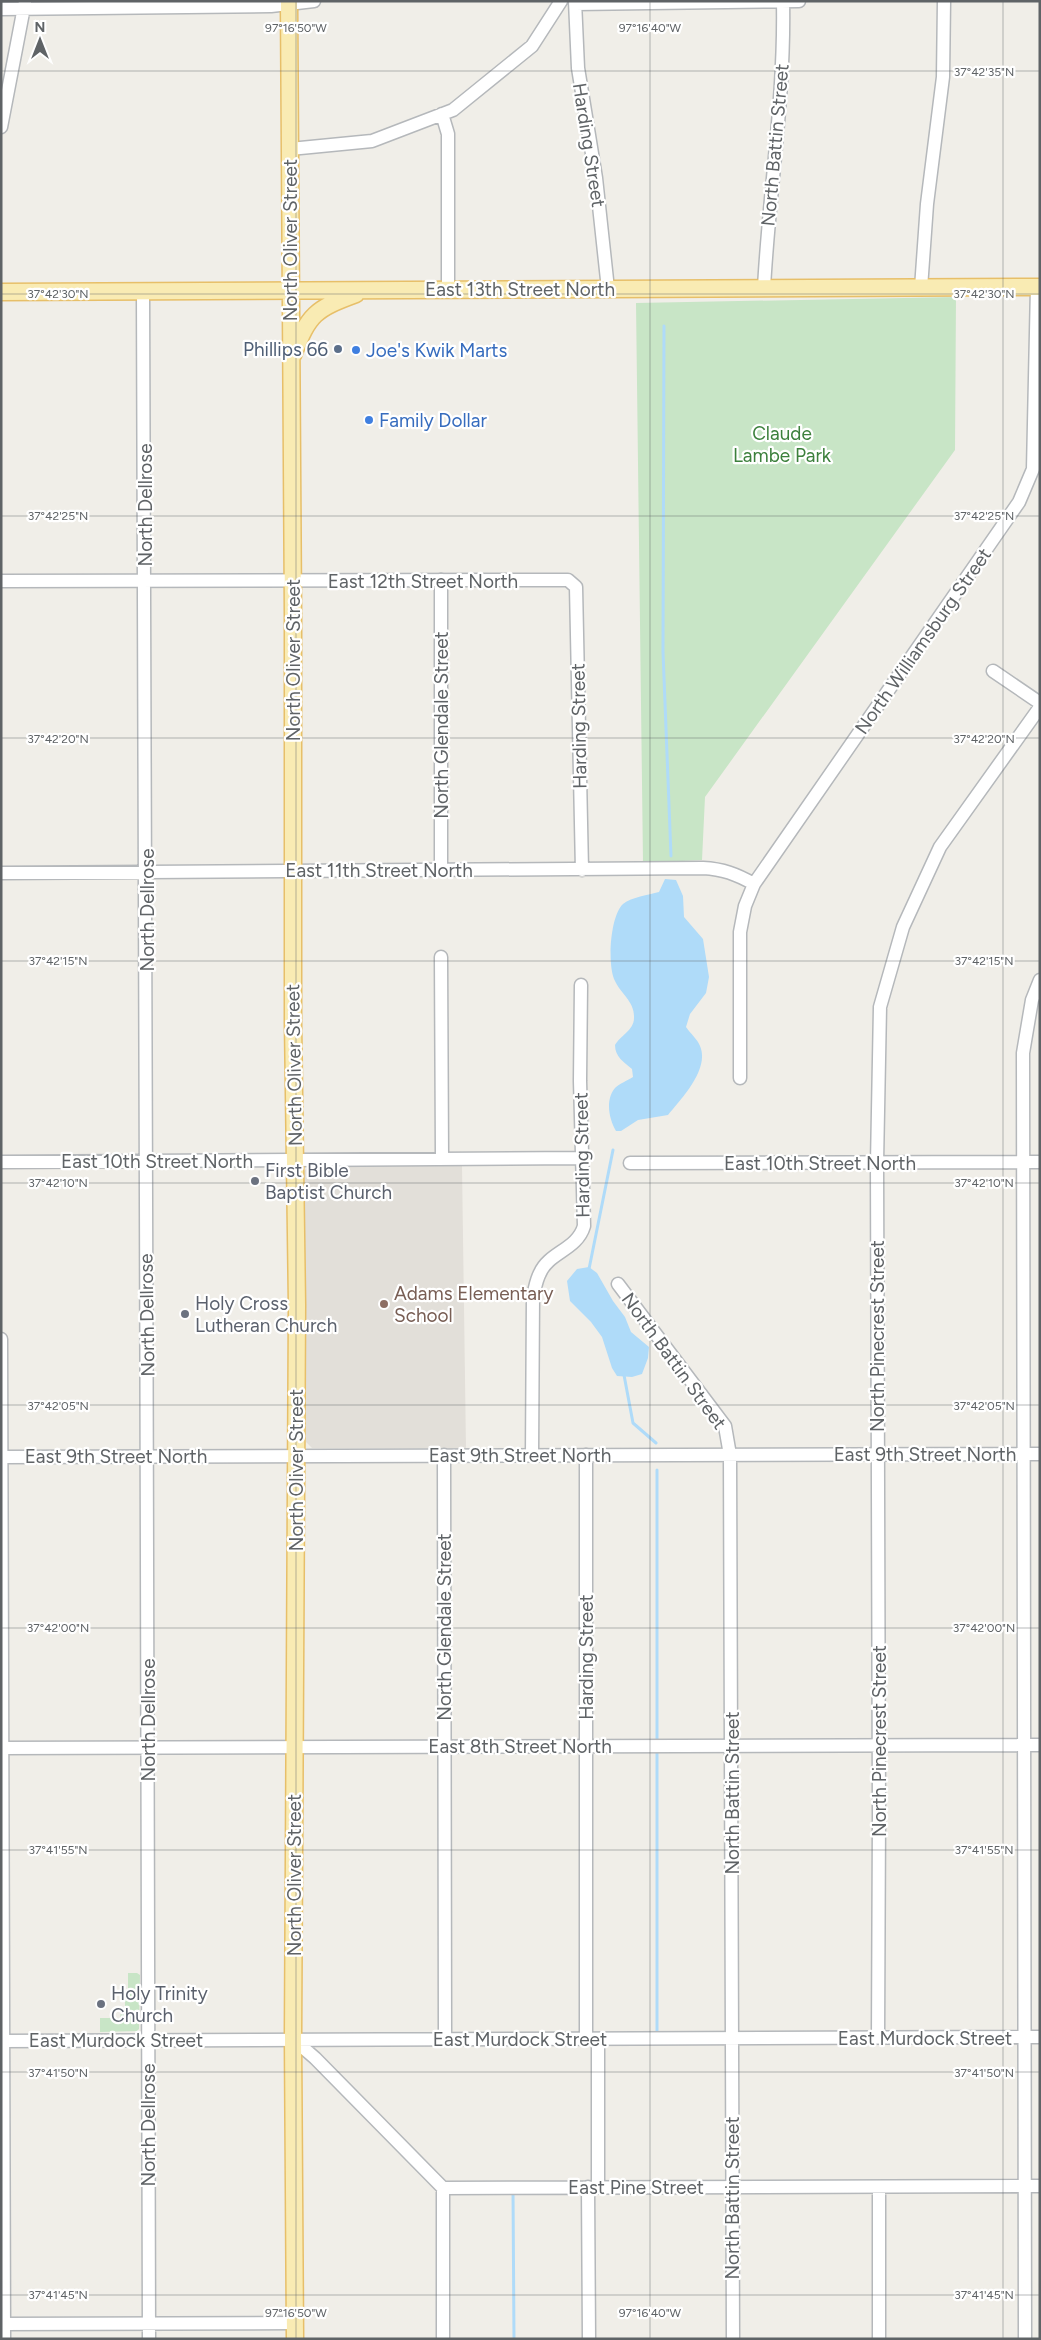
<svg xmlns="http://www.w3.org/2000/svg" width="1041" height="2340" viewBox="0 0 1041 2340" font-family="Figtree,sans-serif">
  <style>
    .education { fill: #e2dfd9 }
    .green { fill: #c8e5c6 }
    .water { fill: #afdbf9 }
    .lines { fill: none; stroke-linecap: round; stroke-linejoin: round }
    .stream { stroke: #afdbf9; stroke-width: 3 }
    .minor-casing { stroke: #b5b8bb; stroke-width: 15 }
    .major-casing { stroke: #e7bf69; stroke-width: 19 }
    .minor { stroke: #fff; stroke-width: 12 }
    .major { stroke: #f9ebb3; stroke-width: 16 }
    .ticks { fill: none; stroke: #5f6366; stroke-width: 1; stroke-opacity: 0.45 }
    .service-dot { fill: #5c6f8a; stroke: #fff; stroke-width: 2 }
    .shop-dot { fill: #3f7fe0; stroke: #fff; stroke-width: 2 }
    .worship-dot { fill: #6b7280; stroke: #fff; stroke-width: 2 }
    .education-dot { fill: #8d6e63; stroke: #fff; stroke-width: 2 }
    .labels { text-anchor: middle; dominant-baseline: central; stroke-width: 4.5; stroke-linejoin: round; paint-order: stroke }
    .street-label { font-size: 19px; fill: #5f6366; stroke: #fff }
    .service-label { font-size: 19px; fill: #4e5e75; stroke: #fff; text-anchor: end }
    .shop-label { font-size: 19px; fill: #366cbe; stroke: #fff; text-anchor: start }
    .park-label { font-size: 19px; fill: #3c803c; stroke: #fff }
    .worship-label { font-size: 19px; fill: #5b616d; stroke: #fff; text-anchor: start }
    .education-label { font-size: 19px; fill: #785e54; stroke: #fff; text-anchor: start }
    .ticks-label { font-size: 12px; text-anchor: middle; fill: #5f6366; stroke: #fff; stroke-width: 4.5; stroke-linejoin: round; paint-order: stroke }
  </style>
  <rect width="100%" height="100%" fill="#f0eee8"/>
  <path class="education" d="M 314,1165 L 462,1165 L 466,1448 L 312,1448 L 306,1442 L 304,1171 L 309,1166 Z"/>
  <path class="green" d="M 956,297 L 955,450 L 705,797 L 702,860 L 643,863 L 636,303 Z
    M 128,1973 L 137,1973 L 140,1975 L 139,2029 L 137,2031 L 100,2032 L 100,2018 L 120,2018 L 121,2013 L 125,2012 L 125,1996 L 121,1995 L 121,1991 L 128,1990 Z"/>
  <path class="water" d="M 665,879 L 676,880 L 683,896 L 684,917 L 703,939 L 709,977 L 706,993 L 690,1014 L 686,1027 C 690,1033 698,1040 700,1046 C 710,1069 681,1099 668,1115 L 638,1120 L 621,1131 L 616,1131 C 609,1119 605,1100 615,1088 C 619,1084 628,1080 633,1077 L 632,1069 C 624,1062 615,1057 615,1045 C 621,1035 634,1030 634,1018 C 635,1002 621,994 615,981 C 607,966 610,916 623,904 C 632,897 648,895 659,892 Z
    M 589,1267 L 597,1273 L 613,1301 L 625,1317 L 631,1332 L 649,1347 L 648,1358 L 642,1374 L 632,1377 L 617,1376 L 612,1368 L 602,1337 L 591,1322 L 570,1301 L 567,1281 L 577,1269 Z"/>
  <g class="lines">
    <path class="stream" d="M 664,326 L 663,652 L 671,856
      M 589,1269 L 613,1150
      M 624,1375 L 633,1423 L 656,1443
      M 657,1470 L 657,1742
      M 657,2035 L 657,1749
      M 513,2190 L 514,2339"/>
    <g class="minor-casing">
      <path id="minor" d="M 575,1 L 578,68 L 596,178 L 608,289
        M 575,4 L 799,1
        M 1,9 L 271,6 L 314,1
        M 442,114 L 448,134 L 448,290
        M 1,127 L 25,2
        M 290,149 L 372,141 L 453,110 L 532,46 L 561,1
        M 764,288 C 769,192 785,98 783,1
        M 921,288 L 927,204 L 943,77 L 944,1
        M 143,291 C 148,974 145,1656 149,2339
        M 441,580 L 441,870
        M 1,581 L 568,580 L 576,587 L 582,870
        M 993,671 L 1040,703
        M 1,873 L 703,868 C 723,869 736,874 754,884
        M 441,957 L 442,1158
        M 740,1078 L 740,932 L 745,906 L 754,884 L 1019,502 L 1033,469 L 1037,287
        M 1,1162 L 582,1158
        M 630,1163 L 1040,1162
        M 618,1284 L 725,1426 L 730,1455 L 733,2339
        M 1,1339 L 4,2339
        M 444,1455 L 445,2039
        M 532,1455 L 533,1296 C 535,1289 536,1280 540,1273 C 549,1252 577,1250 584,1226 L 580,1081 L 581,985
        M 1,1457 L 1040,1454
        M 1,1748 L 1040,1745
        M 878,2038 L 879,1815 L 877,1163 L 880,1007 L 903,927 L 940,847 L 1040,707
        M 293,2039 L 315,2058 L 443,2188 L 1040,2186
        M 586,2039 L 586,1455
        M 598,2039 L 598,2187
        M 1,2041 L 1040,2037
        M 588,2187 L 589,2339
        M 879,2187 L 879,2339
        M 443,2188 L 443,2339
        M 1,2324 L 295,2323
        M 1025,2339 L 1023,1053 L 1032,1000 L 1040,980"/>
    </g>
    <g class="major-casing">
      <path id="major" d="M 289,1 L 293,615 L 293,1022 L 297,1305 L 293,2039 L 295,2339
        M 1,292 L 1040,287
        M 293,355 C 309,314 315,309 356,294"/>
    </g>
    <use href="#minor" class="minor"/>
    <use href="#major" class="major"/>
  </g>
  <path class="ticks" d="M 296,1 L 296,2339M 650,1 L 650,2339M 1003,1 L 1003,2339M 1,71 L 1040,71M 1,294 L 1040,294M 1,516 L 1040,516M 1,738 L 1040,738M 1,961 L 1040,961M 1,1183 L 1040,1183M 1,1405 L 1040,1405M 1,1628 L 1040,1628M 1,1850 L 1040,1850M 1,2072 L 1040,2072M 1,2295 L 1040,2295"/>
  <circle class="service-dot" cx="338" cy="349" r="5"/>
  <g class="shop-dot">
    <circle cx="356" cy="350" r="5"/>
    <circle cx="369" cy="420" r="5"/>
  </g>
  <g class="worship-dot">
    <circle cx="255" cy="1181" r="5"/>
    <circle cx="185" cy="1314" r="5"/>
    <circle cx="101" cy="2004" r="5"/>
  </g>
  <circle class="education-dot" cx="384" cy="1304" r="5"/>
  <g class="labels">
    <g class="street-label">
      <text transform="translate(589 145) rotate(81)">Harding Street</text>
      <text transform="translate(775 145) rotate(-85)">North Battin Street</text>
      <text transform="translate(290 240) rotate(-90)">North Oliver Street</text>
      <text x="520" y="289">East 13th Street North</text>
      <text transform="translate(145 505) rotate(-90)">North Dellrose</text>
      <text x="423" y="581">East 12th Street North</text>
      <text transform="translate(923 641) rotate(-55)">North Williamsburg Street</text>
      <text transform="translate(293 660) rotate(-90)">North Oliver Street</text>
      <text transform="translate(441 725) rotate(-90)">North Glendale Street</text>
      <text transform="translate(579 726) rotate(-91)">Harding Street</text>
      <text x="379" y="870">East 11th Street North</text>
      <text transform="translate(147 910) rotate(-90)">North Dellrose</text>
      <text transform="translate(294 1065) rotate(-91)">North Oliver Street</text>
      <text transform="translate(582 1155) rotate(-91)">Harding Street</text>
      <text x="157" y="1161">East 10th Street North</text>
      <text x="820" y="1163">East 10th Street North</text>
      <text transform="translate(147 1315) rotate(-91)">North Dellrose</text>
      <text transform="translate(877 1336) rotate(-90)">North Pinecrest Street</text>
      <text transform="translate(674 1361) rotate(54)">North Battin Street</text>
      <text x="925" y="1454">East 9th Street North</text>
      <text x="520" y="1455">East 9th Street North</text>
      <text x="116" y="1456">East 9th Street North</text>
      <text transform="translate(296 1470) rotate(-90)">North Oliver Street</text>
      <text transform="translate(444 1627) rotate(-90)">North Glendale Street</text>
      <text transform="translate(586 1657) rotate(-90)">Harding Street</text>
      <text transform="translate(148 1720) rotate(-90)">North Dellrose</text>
      <text transform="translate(879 1741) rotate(-90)">North Pinecrest Street</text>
      <text x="520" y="1746">East 8th Street North</text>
      <text transform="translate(732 1793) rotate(-90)">North Battin Street</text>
      <text transform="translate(294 1875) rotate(-90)">North Oliver Street</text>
      <text x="925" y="2038">East Murdock Street</text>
      <text x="520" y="2039">East Murdock Street</text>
      <text x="116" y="2040">East Murdock Street</text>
      <text transform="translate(148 2125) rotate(-90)">North Dellrose</text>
      <text x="636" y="2187">East Pine Street</text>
      <text transform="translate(732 2198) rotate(-90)">North Battin Street</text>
    </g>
    <g class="service-label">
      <text x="328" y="349">Phillips 66</text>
    </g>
    <g class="shop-label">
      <text x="366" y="350">Joe's Kwik Marts</text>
      <text x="379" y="420">Family Dollar</text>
    </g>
    <g class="park-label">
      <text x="782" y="433">Claude<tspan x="782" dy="22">Lambe Park</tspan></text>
    </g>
    <g class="worship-label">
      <text x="265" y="1170">First Bible<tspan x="265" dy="22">Baptist Church</tspan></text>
      <text x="195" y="1303">Holy Cross<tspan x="195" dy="22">Lutheran Church</tspan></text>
      <text x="111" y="1993">Holy Trinity<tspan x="111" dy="22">Church</tspan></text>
    </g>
    <g class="education-label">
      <text x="394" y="1293">Adams Elementary<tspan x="394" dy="22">School</tspan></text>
    </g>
  </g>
  <g class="ticks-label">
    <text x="296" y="32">97°16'50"W</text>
    <text x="650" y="32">97°16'40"W</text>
    <text x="984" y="76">37°42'35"N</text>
    <text x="58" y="298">37°42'30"N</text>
    <text x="984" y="298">37°42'30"N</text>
    <text x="58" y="520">37°42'25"N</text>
    <text x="984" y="520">37°42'25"N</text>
    <text x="58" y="743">37°42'20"N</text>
    <text x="984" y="743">37°42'20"N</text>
    <text x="58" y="965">37°42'15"N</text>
    <text x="984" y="965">37°42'15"N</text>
    <text x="58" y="1187">37°42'10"N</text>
    <text x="984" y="1187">37°42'10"N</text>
    <text x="58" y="1410">37°42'05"N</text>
    <text x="984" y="1410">37°42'05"N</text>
    <text x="58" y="1632">37°42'00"N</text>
    <text x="984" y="1632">37°42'00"N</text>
    <text x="58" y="1854">37°41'55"N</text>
    <text x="984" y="1854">37°41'55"N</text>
    <text x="58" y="2077">37°41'50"N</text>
    <text x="984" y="2077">37°41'50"N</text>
    <text x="58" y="2299">37°41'45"N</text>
    <text x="984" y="2299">37°41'45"N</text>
    <text x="296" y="2317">97°16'50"W</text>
    <text x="650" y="2317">97°16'40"W</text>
  </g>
  <rect width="1041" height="2340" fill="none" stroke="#5f6366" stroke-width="5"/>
  <g transform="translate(40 40)" stroke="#ffffff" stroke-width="4" paint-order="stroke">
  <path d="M0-4L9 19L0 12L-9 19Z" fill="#5f6366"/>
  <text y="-8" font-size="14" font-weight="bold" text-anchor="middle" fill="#5f6366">N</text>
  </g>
</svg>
